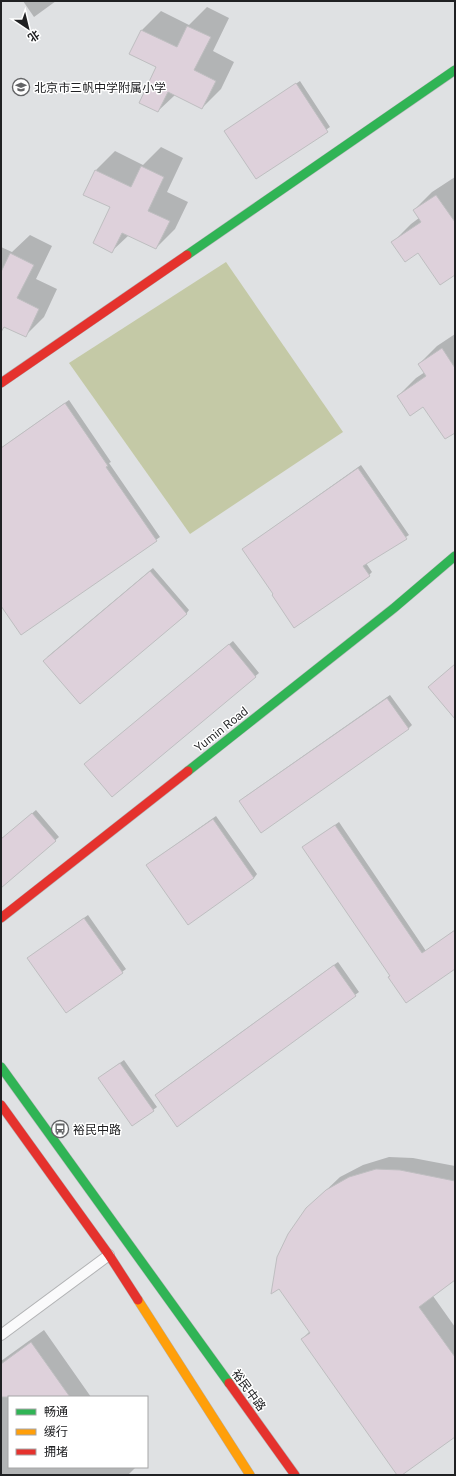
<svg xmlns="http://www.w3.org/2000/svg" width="456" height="1476" viewBox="0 0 456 1476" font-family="'IBM Plex Sans','Noto Sans SC',sans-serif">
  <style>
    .green { fill: #c4c9a6 }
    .shadow { fill: #0003 }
    .building { fill: #ded1db; stroke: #bebec0 }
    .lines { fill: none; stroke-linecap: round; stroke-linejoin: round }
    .lane-casing { stroke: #b2b3b5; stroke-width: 12 }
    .fast-casing { stroke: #b2b3b5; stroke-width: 10 }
    .slow-casing { stroke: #b2b3b5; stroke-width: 10 }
    .jam-casing { stroke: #b2b3b5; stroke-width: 10 }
    .lane { stroke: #fafafb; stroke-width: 10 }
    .fast { stroke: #30b455; stroke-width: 9 }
    .slow { stroke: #ff9f0a; stroke-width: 9 }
    .jam { stroke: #e5322d; stroke-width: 9 }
    .labels { text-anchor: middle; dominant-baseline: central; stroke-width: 3; stroke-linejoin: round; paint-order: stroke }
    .poi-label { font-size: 12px; fill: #202123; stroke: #fff; text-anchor: start }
    .street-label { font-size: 12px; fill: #202123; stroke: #fff }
  </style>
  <rect width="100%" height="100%" fill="#dfe1e3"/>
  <path class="green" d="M 226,262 L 343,432 L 190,534 L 69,363 Z"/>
  <path class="shadow" d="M 23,1 L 56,1 L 34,17 Z
    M 207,7 L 229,18 L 213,51 L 234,62 L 221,89 L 202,108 L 175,95 L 158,111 L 157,67 L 130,54 L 142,30 L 161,11 L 189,25 Z
    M 300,81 L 330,127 L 256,177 L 225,131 Z
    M 161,147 L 183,158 L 167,192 L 188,202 L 175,229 L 156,248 L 129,235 L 112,251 L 111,207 L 96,170 L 115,151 L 143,165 Z
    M 455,177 L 455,274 L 418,251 L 393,242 L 411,224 L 419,218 L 414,210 L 432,192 Z
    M 30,235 L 52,246 L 36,279 L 57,289 L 44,317 L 25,336 L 1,324 L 1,247 L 12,252 Z
    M 455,334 L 455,431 L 423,405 L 398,396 L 416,378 L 425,372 L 419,364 L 437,346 Z
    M 69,400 L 111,462 L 109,463 L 160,537 L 21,634 L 1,605 L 1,448 Z
    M 361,465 L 409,535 L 366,563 L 372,572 L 369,575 L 247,546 Z
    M 153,568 L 189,610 L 186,614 L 47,657 Z
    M 233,641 L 259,673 L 112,796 L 89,761 Z
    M 390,695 L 412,725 L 408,729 L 243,798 Z
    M 36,810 L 59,837 L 1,887 L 1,840 Z
    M 216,816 L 257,874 L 254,878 L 151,862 Z
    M 339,822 L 426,951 L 455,930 L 455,967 L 391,976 L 304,847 Z
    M 88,915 L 126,969 L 122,972 L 28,958 Z
    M 338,962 L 359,992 L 177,1125 L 159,1092 Z
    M 124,1060 L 157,1107 L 153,1110 L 103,1075 Z
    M 389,1157 L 413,1158 L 455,1166 L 455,1279 L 433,1296 L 455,1327 L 455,1436 L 400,1475 L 399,1475 L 302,1339 L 310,1331 L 320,1196 L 340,1177 L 363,1165 Z
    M 44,1330 L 91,1397 L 9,1397 L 9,1467 L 136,1467 L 128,1475 L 1,1475 L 1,1361 Z"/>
  <path class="building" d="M 187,26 L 211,37 L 194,70 L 216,81 L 202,109 L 168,92 L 158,112 L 139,103 L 156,67 L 129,54 L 141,30 L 177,47 Z
    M 296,83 L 328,132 L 256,179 L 224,131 Z
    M 141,166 L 164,177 L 148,211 L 170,221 L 156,249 L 122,233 L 112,253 L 93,243 L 110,207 L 83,195 L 95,170 L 131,187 Z
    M 436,195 L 455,222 L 455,275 L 440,285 L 418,253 L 405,262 L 391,242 L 421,222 L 413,210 Z
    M 10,253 L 34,265 L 17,298 L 39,309 L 26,337 L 4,327 L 1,332 L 1,272 Z
    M 442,348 L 455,368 L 455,433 L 445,439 L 423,407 L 410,416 L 397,396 L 426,376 L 418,364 Z
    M 65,403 L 108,466 L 106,467 L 157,541 L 21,635 L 1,606 L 1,448 Z
    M 358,468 L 407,539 L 363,566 L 370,576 L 294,628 L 272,595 L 273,594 L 242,549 Z
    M 150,571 L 187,614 L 80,704 L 43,661 Z
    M 229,644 L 256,677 L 112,797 L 84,764 Z
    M 455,664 L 455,719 L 428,687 Z
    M 387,698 L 409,729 L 261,833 L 239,801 Z
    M 32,813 L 56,841 L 1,888 L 1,839 Z
    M 213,819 L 254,878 L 188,925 L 146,865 Z
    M 335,825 L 422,953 L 455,930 L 455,969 L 406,1003 L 388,977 L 390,976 L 302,847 Z
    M 84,918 L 123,973 L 66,1013 L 27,958 Z
    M 334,965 L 356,996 L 177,1127 L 155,1095 Z
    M 120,1063 L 154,1111 L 132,1126 L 98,1078 Z
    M 376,1169 L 400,1170 L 455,1181 L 455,1280 L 419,1307 L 455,1357 L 455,1437 L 402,1475 L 397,1475 L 301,1339 L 310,1333 L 279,1289 L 271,1294 L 277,1257 L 288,1234 L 306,1208 L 326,1190 L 349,1177 Z
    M 31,1342 L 70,1397 L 1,1397 L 1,1364 Z"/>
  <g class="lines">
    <g class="lane-casing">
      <path id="lane" d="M 1,1335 L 109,1255"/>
    </g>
    <g class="fast-casing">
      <path id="fast" d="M 187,255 L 455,70
        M 188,771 L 394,608 L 455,556
        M 1,1067 L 229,1383"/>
    </g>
    <g class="slow-casing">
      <path id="slow" d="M 138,1300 L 250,1475"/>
    </g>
    <g class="jam-casing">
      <path id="jam" d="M 1,383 L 187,255
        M 1,918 L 188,771
        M 1,1105 L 109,1255 L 138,1300
        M 229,1383 L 295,1475"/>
    </g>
    <use href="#lane" class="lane"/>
    <use href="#fast" class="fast"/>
    <use href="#slow" class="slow"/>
    <use href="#jam" class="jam"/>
  </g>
  <defs>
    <g id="school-ring" transform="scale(0.9)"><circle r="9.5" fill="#fff" stroke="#636466" stroke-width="1.5"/><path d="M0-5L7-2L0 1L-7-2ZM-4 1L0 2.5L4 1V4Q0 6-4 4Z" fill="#636466"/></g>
    <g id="bus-ring" transform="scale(0.9)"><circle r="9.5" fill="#fff" stroke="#636466" stroke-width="1.5"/><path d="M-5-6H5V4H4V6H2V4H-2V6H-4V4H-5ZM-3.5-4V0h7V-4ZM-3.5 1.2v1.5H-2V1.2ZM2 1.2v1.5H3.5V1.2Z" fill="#636466"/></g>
  </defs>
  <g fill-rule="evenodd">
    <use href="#school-ring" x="21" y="87"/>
    <use href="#bus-ring" x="60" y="1129"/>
  </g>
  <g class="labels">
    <g class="poi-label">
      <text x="34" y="87">北京市三帆中学附属小学</text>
      <text x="73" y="1129">裕民中路</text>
    </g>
    <g class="street-label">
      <text transform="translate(221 729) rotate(-38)">Yumin Road</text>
      <text transform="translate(249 1390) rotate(54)">裕民中路</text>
    </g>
  </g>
  <rect width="456" height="1476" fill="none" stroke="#202123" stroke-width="4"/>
  <rect x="8" y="1396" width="140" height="72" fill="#ffffff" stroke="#a6a6a7"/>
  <rect x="16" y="1409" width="20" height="6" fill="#30b455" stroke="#a6a6a7"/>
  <text x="44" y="1416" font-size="12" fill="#202123">畅通</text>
  <rect x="16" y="1429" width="20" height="6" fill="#ff9f0a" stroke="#a6a6a7"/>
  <text x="44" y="1436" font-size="12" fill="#202123">缓行</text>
  <rect x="16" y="1449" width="20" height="6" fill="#e5322d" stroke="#a6a6a7"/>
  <text x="44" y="1456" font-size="12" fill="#202123">拥堵</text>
  <g transform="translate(28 28) rotate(145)" stroke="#ffffff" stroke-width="3" paint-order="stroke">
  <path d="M0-3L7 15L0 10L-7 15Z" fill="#202123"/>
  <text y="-6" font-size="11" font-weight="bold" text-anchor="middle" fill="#202123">北</text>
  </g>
</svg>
